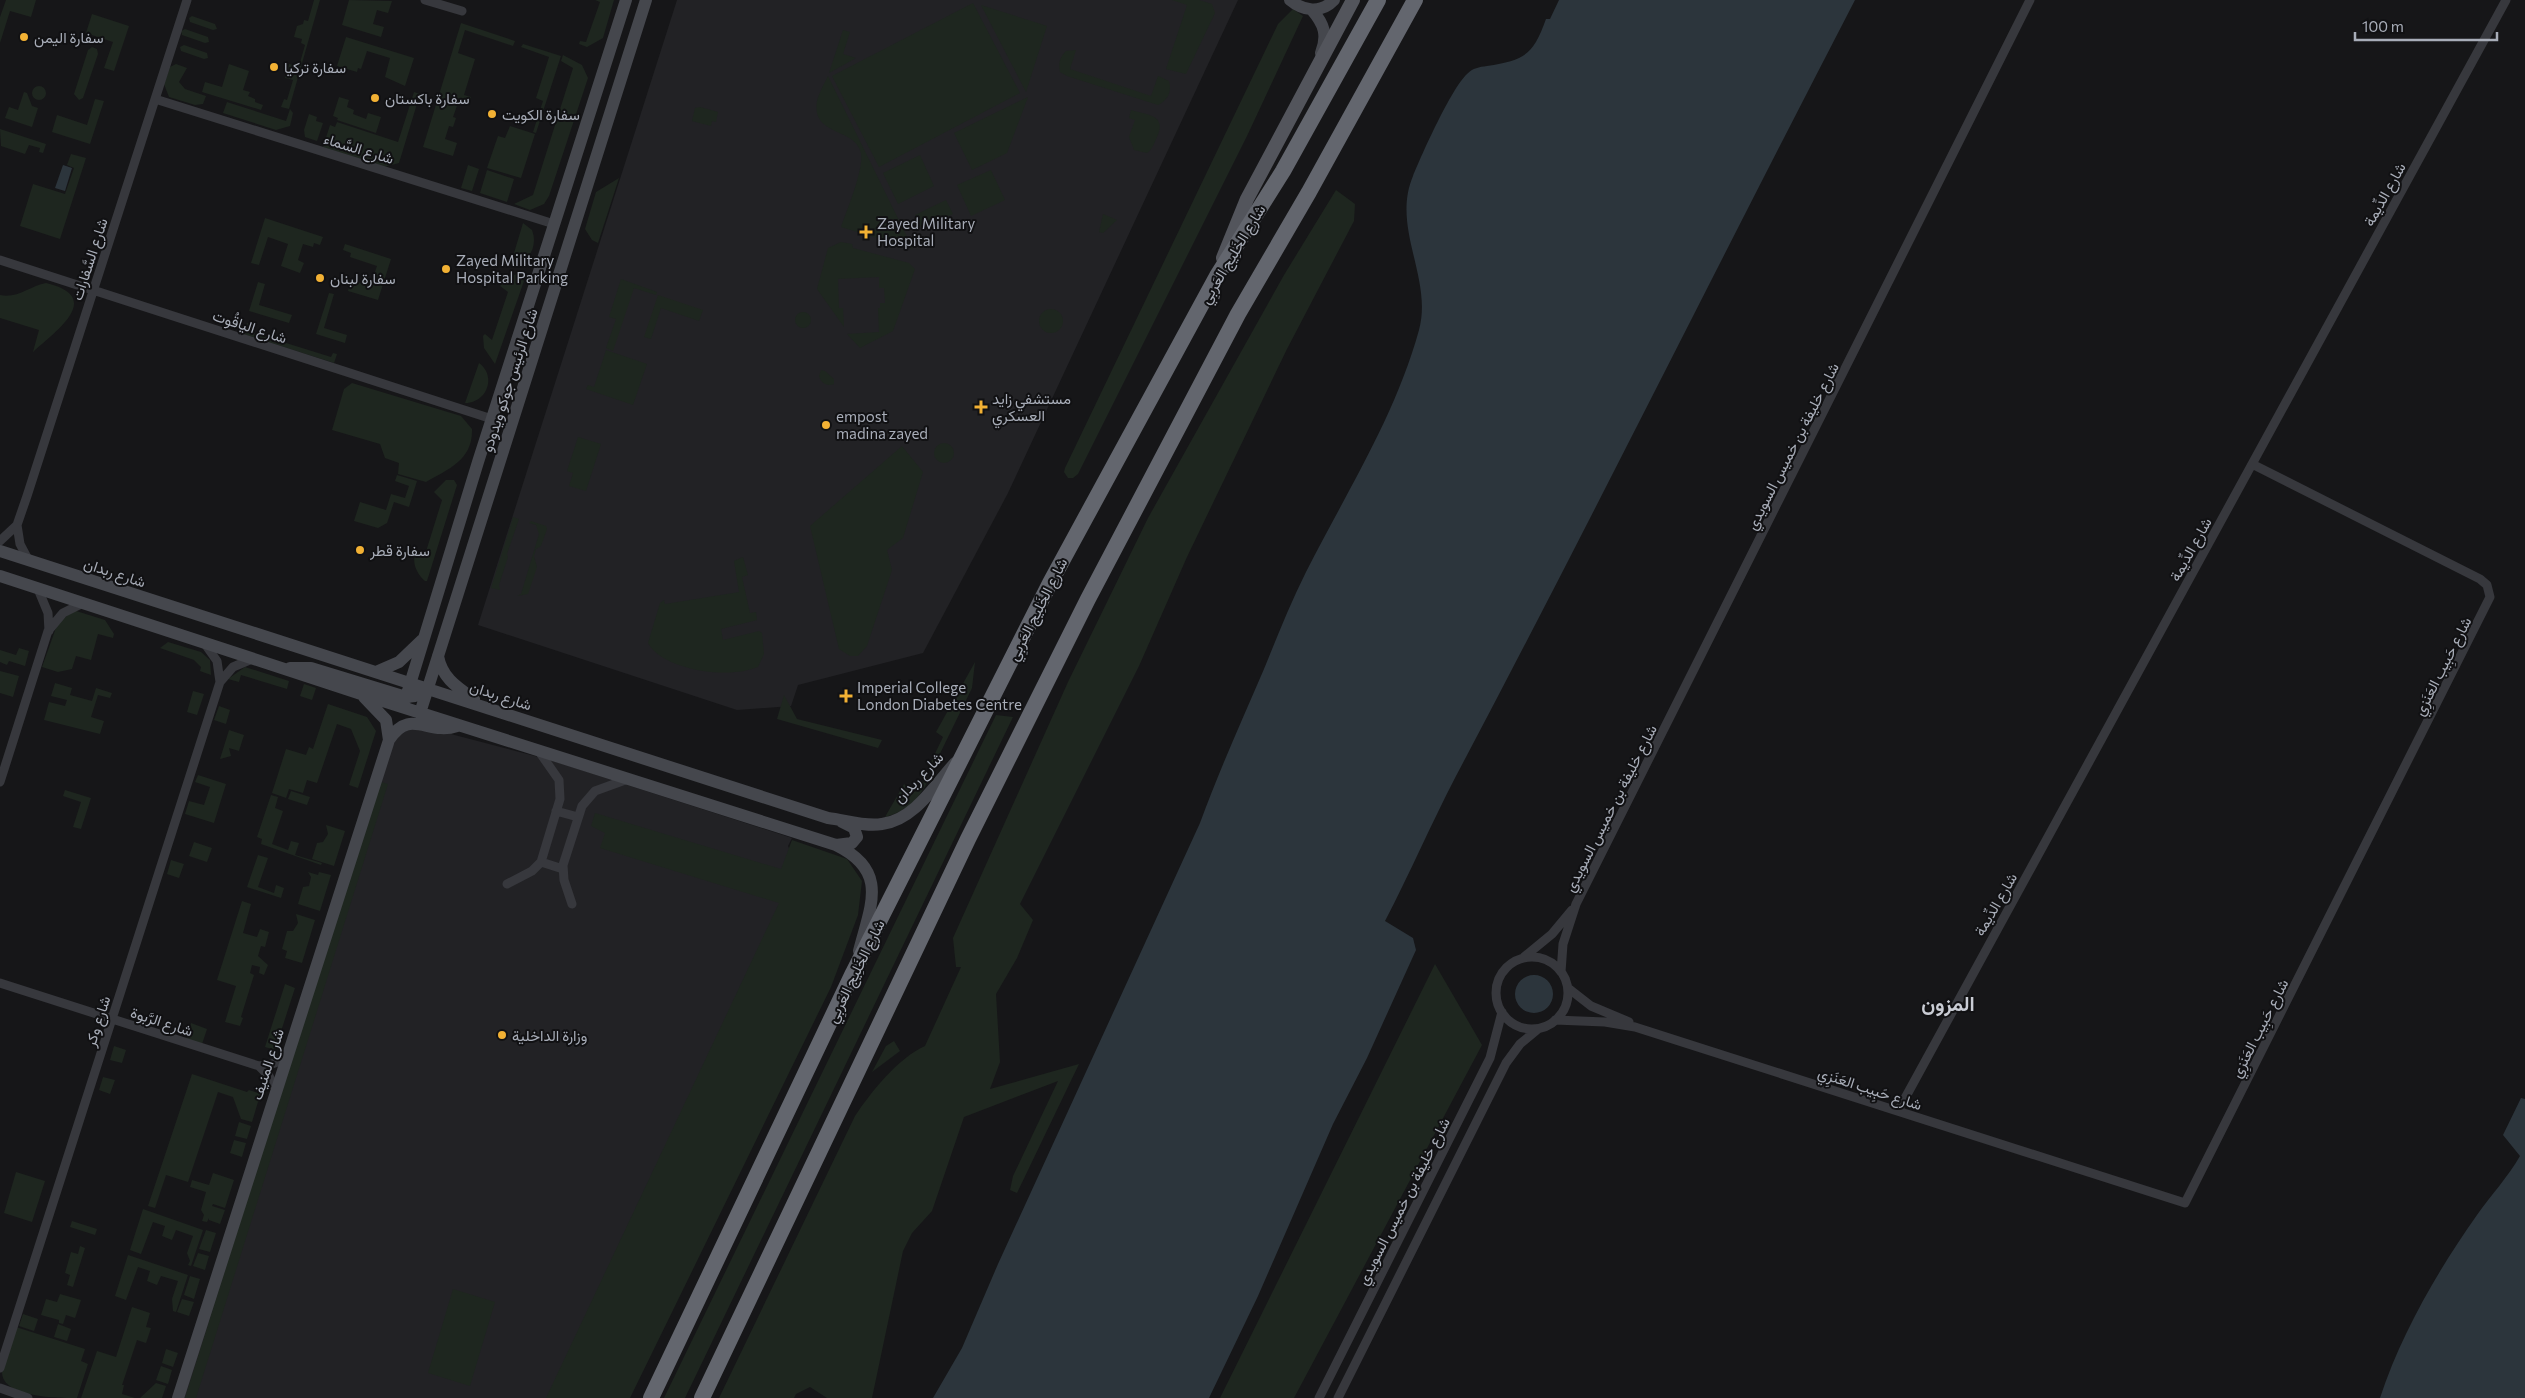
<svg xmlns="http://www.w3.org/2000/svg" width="2525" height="1398" viewBox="0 0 2525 1398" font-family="Commissioner,Vazirmatn,sans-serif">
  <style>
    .built { fill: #222225 }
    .green { fill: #1e261f }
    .water { fill: #2c353c }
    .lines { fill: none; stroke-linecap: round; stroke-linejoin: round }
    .street { stroke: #37383d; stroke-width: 9 }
    .secondary { stroke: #45474d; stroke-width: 12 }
    .primary { stroke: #53555c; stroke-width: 14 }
    .highway { stroke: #63666e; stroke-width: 16 }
    .poi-dot { fill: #f2b134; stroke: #111113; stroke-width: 2 }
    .labels { text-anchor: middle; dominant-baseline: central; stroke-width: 4; stroke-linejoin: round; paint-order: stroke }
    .poi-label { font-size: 15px; fill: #a8adb8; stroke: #111113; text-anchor: start }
    .street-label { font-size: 15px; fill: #a8adb8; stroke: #111113 }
    .district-label { font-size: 20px; font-weight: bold; fill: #c9ccd4; stroke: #111113 }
  </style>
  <rect width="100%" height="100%" fill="#161618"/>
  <path class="built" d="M 677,0 L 1238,0 L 1008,493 L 923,653 L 798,685 L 791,706 L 737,710 L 478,625 Z
    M 405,727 L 447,733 L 550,760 L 792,838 L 788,846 L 798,869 L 592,1398 L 183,1398 L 389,751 Z"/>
  <path class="green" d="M 6,0 L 36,0 L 31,17 L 10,11 L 0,43 L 0,17 Z
    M 314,0 L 320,0 L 289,109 L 281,107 L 284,99 L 287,100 L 293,80 L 285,78 L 289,64 L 299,66 L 305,45 L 301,43 L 302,39 L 294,37 L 297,26 L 303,24 L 304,20 L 308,21 Z
    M 349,0 L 392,1 L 388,13 L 377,10 L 373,24 L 384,27 L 381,37 L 342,25 Z
    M 595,0 L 614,0 L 603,38 L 587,47 L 579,44 L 580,41 L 586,42 L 600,2 Z
    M 1172,0 L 1199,0 L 1212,4 L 1215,13 L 1186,74 L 1166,69 L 1187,5 Z
    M 973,3 L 1020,93 L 879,167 L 832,76 Z
    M 981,5 L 1047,26 L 1026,92 Z
    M 1293,9 L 1303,16 L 1247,136 L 1078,474 L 1073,478 L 1068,478 L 1064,472 L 1065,468 L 1278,24 Z
    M 92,14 L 129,26 L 114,71 L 104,68 L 113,42 L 86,33 Z
    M 192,16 L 215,24 L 217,29 L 213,30 L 190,22 L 189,18 Z
    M 461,23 L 515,41 L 513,46 L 465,30 L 458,53 L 475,59 L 464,95 L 471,97 L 468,106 L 458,103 L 453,117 L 456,118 L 453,127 L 449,126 L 445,139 L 457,143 L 453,156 L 423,147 Z
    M 185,29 L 208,37 L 209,42 L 205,43 L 182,35 L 181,31 Z
    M 843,30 L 850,32 L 843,54 L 856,58 L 829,73 Z
    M 346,37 L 414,58 L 405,86 L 385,77 L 390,58 L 367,51 L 361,69 L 358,68 L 357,72 L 337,66 Z
    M 523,44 L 561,56 L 536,133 L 533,132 L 543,101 L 536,98 L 549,57 L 521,47 Z
    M 184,45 L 207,53 L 208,58 L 204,59 L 181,51 L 180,47 Z
    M 92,47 L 97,49 L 98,54 L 83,98 L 79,100 L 74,94 L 88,50 Z
    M 1076,50 L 1070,69 L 1151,96 L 1158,76 L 1169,81 C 1172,92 1168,100 1158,105 L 1067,76 L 1060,72 C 1058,63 1060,57 1066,51 Z
    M 563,55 L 582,65 L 588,78 L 549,196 L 544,204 L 530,210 L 514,204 L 533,195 L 573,68 L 561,61 Z
    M 176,64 L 187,68 L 179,82 L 185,89 L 206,96 L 203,104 L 195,105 L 169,97 L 164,84 L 170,67 Z
    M 229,64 L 249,71 L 243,90 L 250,92 L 248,96 L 255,99 L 255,102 L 263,105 L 261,110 L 202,92 L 205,82 L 222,87 Z
    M 828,76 L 913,249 L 841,227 C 847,210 864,169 861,153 C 855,127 811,137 817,101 C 819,93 824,84 828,76 Z
    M32 93a7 7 0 1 1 14 0a7 7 0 1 1-14 0Z
    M 24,92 L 27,93 L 32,106 L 38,108 L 32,127 L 5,118 L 9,107 L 18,110 Z
    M 414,92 L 420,94 L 399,163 L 384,167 L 323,147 L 330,125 L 335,127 L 337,122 L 398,142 Z
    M 339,97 L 349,100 L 347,107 L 354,110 L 353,114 L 366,119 L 368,113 L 381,117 L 376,133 L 337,120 L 338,118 L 333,116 Z
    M 1028,97 L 1007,153 L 972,170 L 954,133 Z
    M 95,99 L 104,101 L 90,144 L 52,132 L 57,115 L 87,125 Z
    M 227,102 L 286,121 L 290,109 L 293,113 L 290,126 L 276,130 L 223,113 Z
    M 700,107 L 718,112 L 716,122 L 712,121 L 711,126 L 692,121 L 695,108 Z
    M 1131,110 C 1148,115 1167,115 1157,137 C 1154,143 1153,149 1147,153 L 1134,150 L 1129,137 L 1135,120 L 1129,118 Z
    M 309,114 L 317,117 L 316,121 L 323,123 L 317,141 L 305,137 L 304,130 Z
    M 510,126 L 535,134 L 521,178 L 487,168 L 498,136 L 505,138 Z
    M 0,129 L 46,144 L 43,153 L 39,152 L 40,148 L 29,145 L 25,154 L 1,146 Z
    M 71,154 L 86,158 L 60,239 L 20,226 L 33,184 L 65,194 L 74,168 L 67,165 Z
    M 920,155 L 934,186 L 898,204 L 883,173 Z
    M 468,165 L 479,169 L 472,191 L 461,188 Z
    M 487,170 L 514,179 L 507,202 L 480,193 Z
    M 991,170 L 1005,200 L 971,216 L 957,185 Z
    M 619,178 L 598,243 L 592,240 L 585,229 L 596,192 Z
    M 1336,190 L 1355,204 L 1354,221 L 1287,349 L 1187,557 L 1139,666 L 1020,904 L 1033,920 L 1017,958 L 996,994 L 1000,1062 L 990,1089 L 1079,1064 L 1017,1193 L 1010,1190 L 1013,1176 L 1058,1081 L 964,1117 L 932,1211 L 912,1233 L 903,1251 L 872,1398 L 827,1398 L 810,1387 L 796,1394 L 794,1398 L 719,1398 L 855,1116 C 871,1092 898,1058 925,1046 L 961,967 L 956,967 L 953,938 L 1068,682 L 1148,518 L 1284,275 Z
    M 946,200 L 953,214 L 922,229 L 915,215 Z
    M 1103,214 L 1117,220 L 1103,233 L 1099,232 Z
    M 265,218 L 323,237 L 320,245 L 314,243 L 313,247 L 303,244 L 298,260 L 304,263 L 300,273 L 281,266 L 288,244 L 268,237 L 259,265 L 251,263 Z
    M 523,223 L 532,230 C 538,246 530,263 511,263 Z
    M 841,242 L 852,244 L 853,248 L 909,263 L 915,269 L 893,331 L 860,348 L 847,334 L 879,332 L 878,308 L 880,308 L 880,303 L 885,303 L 884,288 L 879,288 L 879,277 L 838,279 L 839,308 L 843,308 L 844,327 L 817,289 L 828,248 Z
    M 345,244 L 391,259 L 378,300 L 348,291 L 351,280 L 370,286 L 377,266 L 350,257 L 351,253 L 343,250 Z
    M 517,274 L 524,281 L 495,364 L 484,348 L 483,336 L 485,334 L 492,340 L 508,292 L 500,286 L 508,277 Z
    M 621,279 L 657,292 L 656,295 L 634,288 L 613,351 L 606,348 L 616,319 L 609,317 Z
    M 258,282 L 265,284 L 259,305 L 292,315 L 289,323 L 249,311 Z
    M 46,283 C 105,297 56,331 33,352 L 39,330 L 0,318 L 0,295 C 17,299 30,286 46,283 Z
    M 329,293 L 334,294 L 324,328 L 347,335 L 345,343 L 316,334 Z
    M 658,295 L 703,310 L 699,321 L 661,308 L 651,339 L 644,337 Z
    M1039 321a12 12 0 1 1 24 0a12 12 0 1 1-24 0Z
    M795 320a8 8 0 1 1 16 0a8 8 0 1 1-16 0Z
    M 247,323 L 252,325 L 251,332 L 331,357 L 333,353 L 337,354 L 334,363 L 243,334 Z
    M 606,350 L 647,364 L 633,405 L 586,389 L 588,385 L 594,387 Z
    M 479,363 C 497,376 487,403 465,403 Z
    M 821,370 L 825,371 L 834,379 L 834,384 C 827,387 821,383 819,376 Z
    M 352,383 L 461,416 L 472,429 C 473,460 449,469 426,482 L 398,474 L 399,463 L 385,458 L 380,444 L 332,430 L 344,389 Z
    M 578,437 L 601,444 L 586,491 L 569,486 L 573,473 L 567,471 Z
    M934 453a10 10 0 1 1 20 0a10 10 0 1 1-20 0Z
    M 902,446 L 923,472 L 903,538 L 887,550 L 892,570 L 867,646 L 858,656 L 850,656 L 839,649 L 810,526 Z
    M 397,475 L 417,481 L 409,507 L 394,502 L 387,523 L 378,528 L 354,521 L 360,502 L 386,510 L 391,494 L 405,498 L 409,486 L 395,481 Z
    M 446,480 L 454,480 L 457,485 L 427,581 L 425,581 C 417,574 411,562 416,552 L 424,558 L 442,500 L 434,492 Z
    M 513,517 L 519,519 L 507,554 L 508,557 L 499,585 L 500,590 L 491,588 Z
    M 531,521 L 546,526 L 547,529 L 541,546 L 536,549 L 534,556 L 537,567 L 528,594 L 517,596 L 521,594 L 539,534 L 536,525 L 529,523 Z
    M 743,557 L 748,575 L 742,577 L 750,613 L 756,612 L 757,620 L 721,629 L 723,640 L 759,631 L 762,633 L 764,654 L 758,667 C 751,669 743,672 735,672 C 711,675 661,667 648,643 L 660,603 L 664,600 L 665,604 L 739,592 L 734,561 Z
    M 73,610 L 105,620 L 114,634 L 113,638 L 98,634 L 91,660 L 76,656 L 72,669 L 58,672 L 42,667 L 57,625 Z
    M 168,642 L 201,652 L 210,660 L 211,675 L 200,671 L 201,667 L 194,660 L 160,648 Z
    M 19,648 L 29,651 L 25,666 L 9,661 L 7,665 L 0,662 L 0,650 L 16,655 Z
    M 975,662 L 972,688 L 932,770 L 928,768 L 943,737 L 936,732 Z
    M 245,667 L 289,681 L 287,689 L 241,675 L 239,682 L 228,679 Z
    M 0,671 L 19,676 L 13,697 L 0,693 Z
    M 55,683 L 72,688 L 70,695 L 92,701 L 96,688 L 112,693 L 110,698 L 98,695 L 91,717 L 104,721 L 100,734 L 44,720 L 49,702 L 65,706 L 67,700 L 51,696 Z
    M 304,684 L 316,688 L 312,700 L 300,696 Z
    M 193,691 L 204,694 L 197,715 L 187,712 Z
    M 784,695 L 797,719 L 882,740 L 878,748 L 777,719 Z
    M 328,704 L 367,717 L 376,731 L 358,788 L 349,785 L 360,751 L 351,729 L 337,724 L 317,783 L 307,780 L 303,793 L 289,789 L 286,798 L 272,793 L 286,749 L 306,755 L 309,747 L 313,749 Z
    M 219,706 L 230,710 L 226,724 L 214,720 Z
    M 996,715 L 1013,717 L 685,1398 L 664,1398 Z
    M 229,730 L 244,735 L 239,751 L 229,748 L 231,756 L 220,759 Z
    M 198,775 L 226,784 L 214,823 L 185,814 L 189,801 L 204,805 L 210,787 L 195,782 Z
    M 378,781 L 388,784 L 196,1398 L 185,1398 Z
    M 922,781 L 927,783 C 917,801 905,812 885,817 L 904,784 L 915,792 Z
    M 65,790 L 91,798 L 81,829 L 73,827 L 81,802 L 63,796 Z
    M 291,791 L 310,797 L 307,805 L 288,799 Z
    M 271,795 L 278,797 L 275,808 L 283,811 L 272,844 L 288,850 L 291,841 L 299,843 L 295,855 L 322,863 L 321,865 L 261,844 L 262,839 L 257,837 Z
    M 595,813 L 781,869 L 792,840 L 847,859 L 862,881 L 858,915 L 831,987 L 630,1398 L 546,1398 L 779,903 L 600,848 L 605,833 L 591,826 Z
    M 326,825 L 345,831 L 334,866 L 312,859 L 317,843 L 323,842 L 328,834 Z
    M 194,842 L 212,848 L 207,862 L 189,856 Z
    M 258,855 L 268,858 L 258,887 L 274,893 L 276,885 L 284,888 L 281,898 L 247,887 Z
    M 171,860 L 184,864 L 179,878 L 167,874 Z
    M 308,872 L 318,875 L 319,872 L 331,875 L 320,911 L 298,904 L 303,887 L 309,886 L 311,877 Z
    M 242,901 L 251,904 L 243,933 L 257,937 L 260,929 L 269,932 L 265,947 L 261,946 L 258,956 L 268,965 L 264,975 L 259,973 L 260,967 L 252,965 L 250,973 L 254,975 L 241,1017 L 243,1018 L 240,1026 L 225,1022 L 236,986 L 217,980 Z
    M 296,914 L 315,920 L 302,963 L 285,958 L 287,951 L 282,949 L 287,931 L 293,931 L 298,923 Z
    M 1435,964 L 1482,1045 L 1294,1398 L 1220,1398 Z
    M 285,984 L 295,988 L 275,1050 L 265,1047 Z
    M 191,1023 L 207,1029 L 202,1044 L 186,1039 Z
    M 894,1041 L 900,1051 L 872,1072 L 886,1046 Z
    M 114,1046 L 126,1050 L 122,1063 L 110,1060 Z
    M 192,1074 L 247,1092 L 249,1090 L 264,1095 L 263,1100 L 258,1102 L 252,1122 L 241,1119 L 233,1097 L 218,1092 L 188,1182 L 166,1175 L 155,1208 L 148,1206 Z
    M 103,1077 L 115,1080 L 110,1094 L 99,1090 Z
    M 239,1122 L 251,1126 L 247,1139 L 235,1136 Z
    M 234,1140 L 246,1143 L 242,1157 L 230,1153 Z
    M 16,1172 L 45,1181 L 32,1222 L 4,1213 Z
    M 213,1173 L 234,1180 L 225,1208 L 213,1204 L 212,1206 L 225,1210 L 220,1224 L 209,1220 L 209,1218 L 207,1222 L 202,1221 L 204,1215 L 201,1210 L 206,1192 L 190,1187 L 192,1180 L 209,1185 Z
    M 143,1209 L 203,1230 L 191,1266 L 188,1265 L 190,1261 L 187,1253 L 193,1236 L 176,1230 L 172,1240 L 162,1236 L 165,1226 L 153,1222 L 141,1254 L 130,1250 Z
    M 72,1221 L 97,1229 L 95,1235 L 70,1227 Z
    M 206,1230 L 216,1233 L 210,1252 L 199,1249 Z
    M 80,1246 L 85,1248 L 73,1287 L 67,1285 L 70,1275 L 65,1273 L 71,1252 L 78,1254 Z
    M 198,1253 L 209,1256 L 205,1270 L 193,1266 Z
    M 128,1255 L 188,1275 L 176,1312 L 173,1311 L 172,1299 L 178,1281 L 161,1276 L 157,1285 L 147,1281 L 150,1271 L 138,1267 L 126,1300 L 115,1296 Z
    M 190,1276 L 200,1279 L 194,1299 L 184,1295 Z
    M 453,1289 L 495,1302 L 470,1386 L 428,1373 Z
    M 60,1294 L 81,1300 L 75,1318 L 66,1315 L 63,1324 L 59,1323 L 59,1320 L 41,1315 L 46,1299 L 57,1302 Z
    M 182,1299 L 194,1302 L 189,1316 L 177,1312 Z
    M 132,1307 L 150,1313 L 146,1327 L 151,1328 L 146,1343 L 137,1340 L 122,1385 L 124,1385 L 122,1394 L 135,1398 L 81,1398 L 97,1351 L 116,1357 Z
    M 23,1314 L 38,1319 L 34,1331 L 19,1326 Z
    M 58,1324 L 71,1329 L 67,1341 L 54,1337 Z
    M 16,1327 L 85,1349 L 81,1361 L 88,1364 L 77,1398 C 59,1398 2,1398 2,1372 C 2,1358 12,1340 16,1327 Z
    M 166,1349 L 178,1353 L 173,1367 L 162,1363 Z
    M 161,1366 L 172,1370 L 168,1384 L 156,1380 Z
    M 156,1383 L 166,1386 L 162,1398 L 140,1398 Z"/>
  <path class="water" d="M 1559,0 L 1855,0 C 1721,258 1592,519 1456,776 C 1431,824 1410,873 1385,921 L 1413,938 L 1416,950 L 1367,1058 L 1333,1124 L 1258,1296 L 1209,1398 L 933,1398 L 962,1348 L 998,1264 L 1200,823 C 1219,771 1242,720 1264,669 C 1277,637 1290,604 1306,572 C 1346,493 1395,417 1419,330 C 1433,278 1391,228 1413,176 C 1422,154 1451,89 1467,74 C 1473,68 1479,67 1487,66 C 1525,60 1533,55 1546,19 L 1550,19 Z
    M 63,165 L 72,168 L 65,191 L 55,188 Z
    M1515 994a19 19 0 1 1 38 0a19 19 0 1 1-38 0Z
    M 2521,1098 L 2525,1099 L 2525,1398 L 2380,1398 C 2401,1334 2438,1270 2477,1215 C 2491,1195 2508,1177 2520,1156 L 2503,1135 Z"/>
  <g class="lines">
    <path class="street" d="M 425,0 L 462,11
      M 155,99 L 554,224
      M 0,260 L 492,419
      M 17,525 L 20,544 L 29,561
      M 0,541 L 17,525 L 27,496 L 187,0
      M 38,589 L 48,613 L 49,631
      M 205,644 L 217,661 L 220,682
      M 0,782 L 48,631 L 63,613 L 83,603
      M 556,811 L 578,817
      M 541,862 L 563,869
      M 507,884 L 532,871 L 541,862 L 560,799 L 559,780 L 538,750
      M 572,904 L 564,880 L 563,865 L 582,806 L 595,791 L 628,779
      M 1524,957 L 1552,934 L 1572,910
      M1496 993a36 36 0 1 1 72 0a36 36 0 1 1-72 0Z
      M 1561,972 L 1563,944 L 1576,904 L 2030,0
      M 0,983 L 259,1066 L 272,1064 L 285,1059
      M 1568,988 L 1591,1006 L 1629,1022
      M 1555,1020 L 1605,1022 L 1635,1027 L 2185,1203 L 2490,597 L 2487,585 L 2480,579 L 2252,464
      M 259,1066 L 269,1076 L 276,1090
      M 1898,1111 L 2506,0
      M 0,1368 L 220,682 L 233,667 L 252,659
      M 0,1388 L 28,1398
      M 1319,1398 L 1490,1058 L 1502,1012
      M 1338,1398 L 1506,1063 L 1520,1044 L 1538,1029"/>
    <path class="secondary" d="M 1290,0 C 1303,11 1321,14 1334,0
      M 1312,10 C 1324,24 1328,35 1321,53
      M 0,551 L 828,818 C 845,820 865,827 882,824 C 914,820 935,785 955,763
      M 0,576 L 361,694 L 836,845 C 889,871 871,904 859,951
      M 438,656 C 442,678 457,687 474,699
      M 290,668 L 311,668 L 406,697 L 415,696
      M 376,672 L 399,662 L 422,640
      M 364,697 L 386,720 L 389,740
      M 403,707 L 478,462 L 626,0
      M 420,713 L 646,0
      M 836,845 L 852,843 L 857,837 L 854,828 L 842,822
      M 178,1398 L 389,740 C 410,707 428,736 457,726"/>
    <path class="primary" d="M 1223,258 L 1247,199 L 1353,0"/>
    <path class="highway" d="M 651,1398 L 853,973 L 1050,583 L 1217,276 L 1283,171 L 1378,0
      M 702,1398 L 968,839 L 1088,599 L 1238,314 L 1309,192 L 1415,0"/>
  </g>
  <g class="poi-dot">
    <circle cx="24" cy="37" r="5"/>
    <circle cx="274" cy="67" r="5"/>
    <circle cx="375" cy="98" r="5"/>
    <circle cx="492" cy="114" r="5"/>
    <path d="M863.5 224.5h5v5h5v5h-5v5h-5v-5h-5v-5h5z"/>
    <circle cx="446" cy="269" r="5"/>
    <circle cx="320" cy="278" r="5"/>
    <path d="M978.5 399.5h5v5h5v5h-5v5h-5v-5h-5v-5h5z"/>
    <circle cx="826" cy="425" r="5"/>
    <circle cx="360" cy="550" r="5"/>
    <path d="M843.5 688.5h5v5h5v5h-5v5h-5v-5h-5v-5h5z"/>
    <circle cx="502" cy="1035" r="5"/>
  </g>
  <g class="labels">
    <g class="poi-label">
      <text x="34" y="37">سفارة اليمن</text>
      <text x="284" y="67">سفارة تركيا</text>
      <text x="385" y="98">سفارة باكستان</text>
      <text x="502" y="114">سفارة الكويت</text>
      <text x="877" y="223">Zayed Military<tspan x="877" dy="17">Hospital</tspan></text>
      <text x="456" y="260">Zayed Military<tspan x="456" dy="17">Hospital Parking</tspan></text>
      <text x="330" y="278">سفارة لبنان</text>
      <text x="992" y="398">مستشفي زايد<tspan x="992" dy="17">العسكري</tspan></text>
      <text x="836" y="416">empost<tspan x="836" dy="17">madina zayed</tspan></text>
      <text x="370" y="550">سفارة قطر</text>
      <text x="857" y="687">Imperial College<tspan x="857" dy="17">London Diabetes Centre</tspan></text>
      <text x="512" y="1035">وزارة الداخلية</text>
    </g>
    <g class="street-label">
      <text transform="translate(359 148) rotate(17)">شارع السَّماء</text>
      <text transform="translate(2384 194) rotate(-61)">شارع الدِّيمة</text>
      <text transform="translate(1232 254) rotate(-59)">شارع الخَلِيج العَربِي</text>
      <text transform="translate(89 259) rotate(-72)">شارع السَّفارات</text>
      <text transform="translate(250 326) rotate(18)">شارع الياقُوت</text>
      <text transform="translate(509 380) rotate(-72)">شارع الرئيس جوكو ويدودو</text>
      <text transform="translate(1792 446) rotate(-63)">شارع خليفة بن خميس السويدي</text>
      <text transform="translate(2190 549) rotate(-61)">شارع الدِّيمة</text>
      <text transform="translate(115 572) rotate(18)">شارع ربدان</text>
      <text transform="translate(1037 609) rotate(-63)">شارع الخَلِيج العَربِي</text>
      <text transform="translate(2442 666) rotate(-63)">شارع حَبِيب العَنَزِي</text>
      <text transform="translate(501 695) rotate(18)">شارع ربدان</text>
      <text transform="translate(918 777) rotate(-46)">شارع ربدان</text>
      <text transform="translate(1610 808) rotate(-63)">شارع خليفة بن خميس السويدي</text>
      <text transform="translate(1995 904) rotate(-60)">شارع الدِّيمة</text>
      <text transform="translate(855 971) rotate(-64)">شارع الخَلِيج العَربِي</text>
      <text transform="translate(97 1021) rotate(-72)">شارع وكر</text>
      <text transform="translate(162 1021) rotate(18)">شارع الرَّبوة</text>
      <text transform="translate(2259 1028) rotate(-63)">شارع حَبِيب العَنَزِي</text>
      <text transform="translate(267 1064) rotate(-72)">شارع المنيف</text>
      <text transform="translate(1870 1088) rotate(18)">شارع حَبِيب العَنَزِي</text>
      <text transform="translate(1403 1201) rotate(-63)">شارع خليفة بن خميس السويدي</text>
    </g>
    <g class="district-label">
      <text x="1948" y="1003">المزون</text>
    </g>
  </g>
  <path d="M2355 32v8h142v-8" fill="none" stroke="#a8adb8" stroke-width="2.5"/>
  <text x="2362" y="32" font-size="15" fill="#a8adb8" stroke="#111113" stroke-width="4" paint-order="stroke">100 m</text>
</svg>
